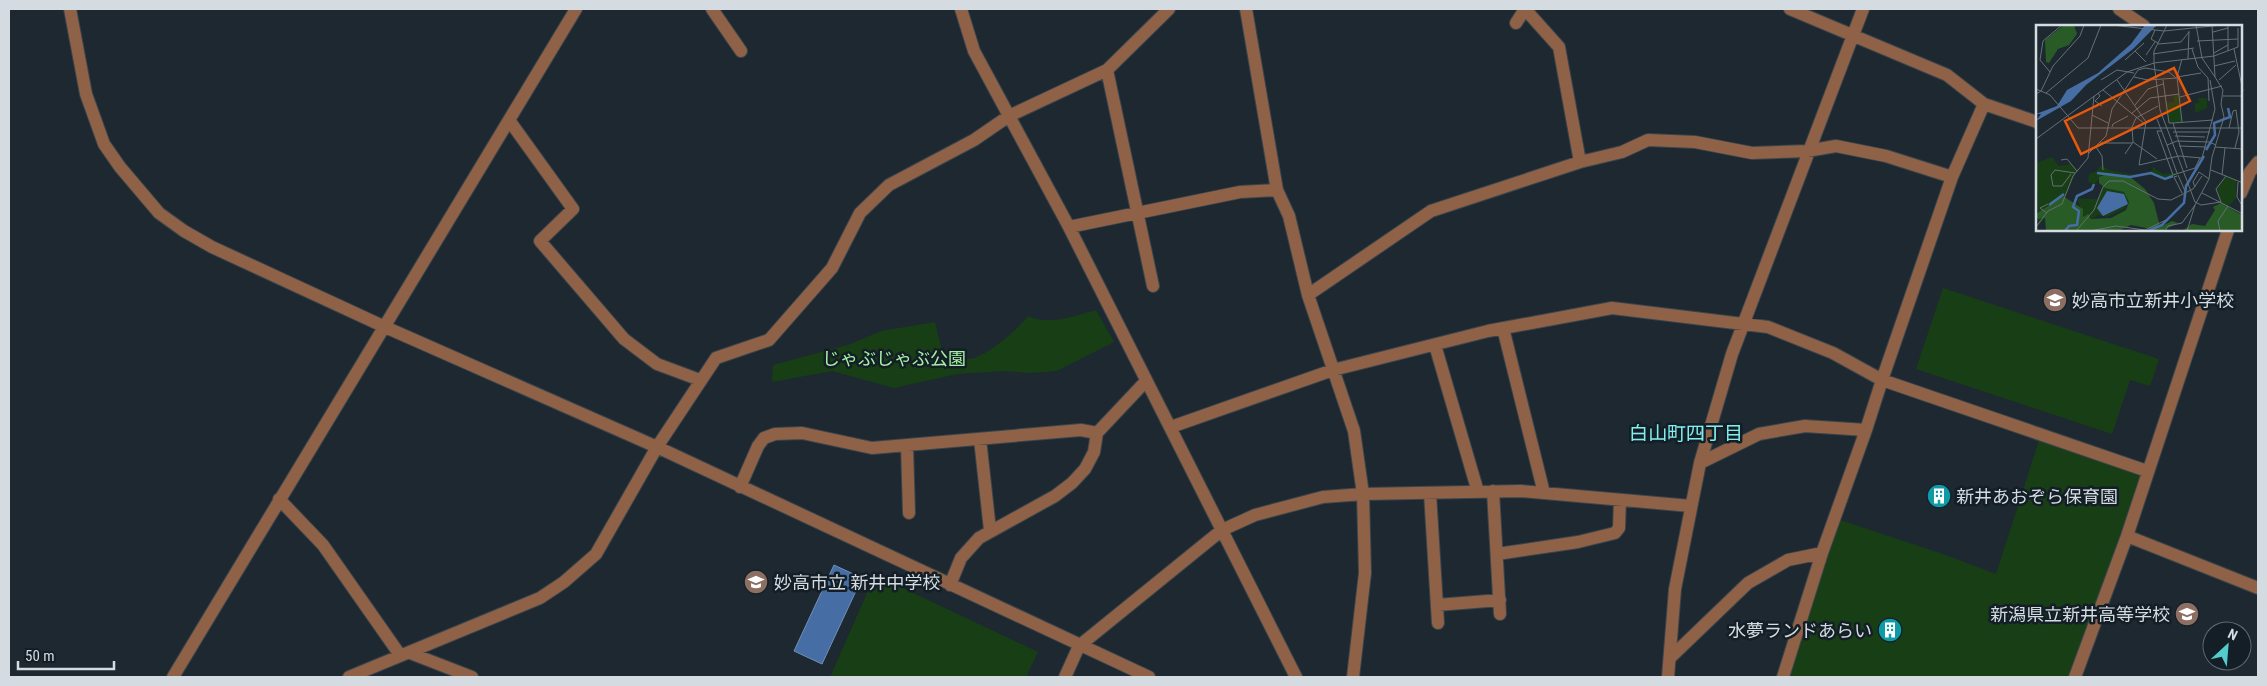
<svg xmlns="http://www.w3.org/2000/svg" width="2267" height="686" viewBox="0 0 2267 686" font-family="'Roboto Condensed','Noto Sans JP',sans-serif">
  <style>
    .green { fill: #183e16 }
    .water { fill: #466ea5; stroke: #718fb7 }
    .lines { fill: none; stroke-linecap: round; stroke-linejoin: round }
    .minor-casing { stroke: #3a454c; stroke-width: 14 }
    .minor { stroke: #8f6147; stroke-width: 12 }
    .labels { text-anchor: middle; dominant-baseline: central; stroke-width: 5; stroke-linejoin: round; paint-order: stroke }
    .poi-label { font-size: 18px; fill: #d4dbe1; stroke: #131e27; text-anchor: start }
    .park-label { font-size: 18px; fill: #a7f1a2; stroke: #131e27 }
    .neighbourhood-label { font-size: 19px; fill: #82eeed; stroke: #131e27 }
    .inset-river { fill: none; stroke: #466ea5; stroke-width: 2.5 }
    .inset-road { fill: none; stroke: #667077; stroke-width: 1 }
    .view { fill: #e8590c; fill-opacity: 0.15; stroke: #e8590c; stroke-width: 2.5 }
    .inset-edge { fill: none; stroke: #d4dbe1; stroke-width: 2.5 }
  </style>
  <rect width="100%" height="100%" fill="#1d2830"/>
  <path class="green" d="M 1943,288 L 2159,359 L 2150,386 L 2130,380 L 2112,434 L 1916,369 Z
    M 1096,310 L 1114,342 L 1057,371 L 1029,373 L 1004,371 L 957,374 L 894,388 L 832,371 L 772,382 L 773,365 L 851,344 L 881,331 L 935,322 L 943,355 C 953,358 967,361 977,357 C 994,350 1017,330 1028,316 C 1049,326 1074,316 1096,310 Z
    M 2041,434 L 2147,471 L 2075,677 L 1783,677 L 1834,518 L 1943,554 L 1996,574 Z
    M 875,575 L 1038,652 L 1026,677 L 830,677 Z"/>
  <path class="water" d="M 834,565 L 862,578 L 822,664 L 794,651 Z"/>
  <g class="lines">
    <g class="minor-casing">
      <path id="minor" d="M 70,9 L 86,94 L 104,144 L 120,167 L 159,213 L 184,231 L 212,247 L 385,327 L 657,447 L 1149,677
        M 712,9 L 741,51
        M 961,9 L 974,51 L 1069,227 L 1296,677
        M 1246,9 L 1277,190 L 1289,216 L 1308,295 L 1354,431 L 1363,494 L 1365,573 L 1353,677
        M 1525,9 L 1559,47 L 1580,162
        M 1790,9 L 1947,75 L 1984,104 L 2037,122
        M 2119,9 L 2144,26
        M 1516,23 L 1525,9
        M 1107,70 L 1153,286
        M 509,120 L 573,209 L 540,241 L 624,339 L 657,364 L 700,380
        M 2241,193 L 2250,172 L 2258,162
        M 1069,227 L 1240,192 L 1277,190
        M 1308,295 L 1431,211 L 1580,162 L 1622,152 L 1648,140 L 1695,142 L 1752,153 L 1807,151 L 1836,146 L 1886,156 L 1952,177
        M 1503,328 L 1544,493
        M 1435,345 L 1478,492
        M 1171,427 L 1333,370 L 1488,331 L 1612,308 L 1768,327 L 1833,353 L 1882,380 L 2147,471
        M 980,439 L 990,530
        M 907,446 L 909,513
        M 1700,463 L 1759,434 L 1805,426 L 1866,430
        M 740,487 L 758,446 L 764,438 L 775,434 L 802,433 L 872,448 L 1081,430 L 1097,433
        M 1493,491 L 1500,614
        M 1430,493 L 1438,623
        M 279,499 L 323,545 L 400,655
        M 2127,536 L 2258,588
        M 1497,554 L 1578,542 L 1615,533 L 1619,528 L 1620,500
        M 950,585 L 961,558 L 979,538 L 1055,496 L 1072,483 L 1085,469 L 1094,452 L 1097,433 L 1146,381
        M 1437,605 L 1500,600
        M 410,653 L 472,677
        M 1671,657 L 1748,583 L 1788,560 L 1822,553
        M 173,677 L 576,9
        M 349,677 L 540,598 L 564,582 L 596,554 L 657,447 L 716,358 L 769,340 L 832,268 L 860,213 L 889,185 L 974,140 L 1009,116 L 1107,70 L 1169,9
        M 1065,677 L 1079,646 L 1222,530 L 1255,515 L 1323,497 L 1363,494 L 1521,491 L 1691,506
        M 1668,677 L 1675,589 L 1700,463 L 1732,354 L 1863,9
        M 1783,677 L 1822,553 L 1866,430 L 1882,380 L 1952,177 L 1984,104
        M 2075,677 L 2127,536 L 2228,230"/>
    </g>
    <use href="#minor" class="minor"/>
  </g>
  <defs>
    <g id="school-disc" transform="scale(1.25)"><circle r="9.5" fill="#8d6e63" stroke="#131e27"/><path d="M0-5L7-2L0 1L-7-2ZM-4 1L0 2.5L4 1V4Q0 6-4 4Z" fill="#fff"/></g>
    <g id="building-disc" transform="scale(1.25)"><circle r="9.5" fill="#0f9aa8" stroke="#131e27"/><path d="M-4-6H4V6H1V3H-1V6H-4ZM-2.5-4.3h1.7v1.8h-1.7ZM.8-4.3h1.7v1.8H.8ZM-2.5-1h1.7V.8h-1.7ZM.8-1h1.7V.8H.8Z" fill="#fff"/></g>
  </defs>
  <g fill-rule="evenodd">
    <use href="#school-disc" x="2055" y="300"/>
    <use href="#building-disc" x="1939" y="496"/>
    <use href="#school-disc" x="756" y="582"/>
    <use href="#school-disc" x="2187" y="614"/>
    <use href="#building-disc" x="1890" y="630"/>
  </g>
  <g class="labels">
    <g class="poi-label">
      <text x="2072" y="300">妙高市立新井小学校</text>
      <text x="1956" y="496">新井あおぞら保育園</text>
      <text x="774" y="582">妙高市立 新井中学校</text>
      <text x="2170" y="614" text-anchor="end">新潟県立新井高等学校</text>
      <text x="1872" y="630" text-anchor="end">水夢ランドあらい</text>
    </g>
    <g class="park-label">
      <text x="894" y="358">じゃぶじゃぶ公園</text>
    </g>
    <g class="neighbourhood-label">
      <text x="1686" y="433">白山町四丁目</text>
    </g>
  </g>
  <g transform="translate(2036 25)">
    <rect width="206" height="206" fill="#1d2830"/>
    <path d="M 137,69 L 143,69 L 146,97 L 133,98 L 129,78 L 138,77 ZM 162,73 L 171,73 L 171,83 L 159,88 L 159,78 L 163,78 ZM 16,132 L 23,141 L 35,139 L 41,146 L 28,173 L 3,200 L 0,138 ZM 65,140 L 73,145 L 98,150 L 116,146 L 117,142 L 127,149 L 146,147 L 131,154 L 112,149 L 102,151 L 67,148 L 59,159 L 52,157 L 53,149 L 61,146 ZM 190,152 L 200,155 L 200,173 L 193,181 L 185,177 L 181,163 ZM 67,162 L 88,167 L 93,177 L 88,184 L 71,192 L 62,190 L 56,194 L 51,189 L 48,192 L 41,174 L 62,174 Z" fill="#183e16"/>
    <path d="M 28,0 L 38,0 L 41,9 L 33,20 L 22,24 L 13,38 L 10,37 L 9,15 ZM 72,148 L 93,151 L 109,164 L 118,178 L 124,202 L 136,196 L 142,198 L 126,206 L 112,206 L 115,204 L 95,200 L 82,206 L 10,206 L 9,193 L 0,194 L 0,189 L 27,171 L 47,184 L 47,192 L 52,189 L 55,194 L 75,193 L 90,185 L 93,177 L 88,167 L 69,163 L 63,158 L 63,152 ZM 185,178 L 206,190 L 205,206 L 146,206 L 156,199 L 169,201 L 179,185 L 177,182 Z" fill="#285b26"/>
    <path d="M 109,0 L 121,0 L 97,24 L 50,60 L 35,76 L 0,96 L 5,89 L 0,89 L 21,81 L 31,65 L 62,48 L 95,19 ZM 71,166 L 88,169 L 92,179 L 67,191 L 61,183 Z" fill="#466ea5"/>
    <path class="inset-river" d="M 170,125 L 179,110 L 178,98 L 194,92 L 192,83M 61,148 L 94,152 L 115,148 L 129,154 L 137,151M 13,180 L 28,169M 29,206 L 33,201 L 41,200 L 43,186 L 37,182 L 41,171 L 56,164 L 58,159M 112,206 L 126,200 L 148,178 L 150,161 L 168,131"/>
    <path class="inset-road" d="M 76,0 L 128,6 L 131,0M 160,0 L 166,33 L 179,52M 119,5 L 115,14 L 122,18M 177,7 L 192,3M 161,16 L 202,14 L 202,3M 122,19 L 145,17 L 153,7M 156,24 L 162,42 L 172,53 L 173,76M 198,24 L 207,66M 99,26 L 110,37M 192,26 L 192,0M 178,28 L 192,20M 117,29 L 158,23M 110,30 L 119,17M 178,31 L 118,38 L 124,85 L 159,177 L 165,180 L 185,177M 178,31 L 202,22 L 202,14M 152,34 L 153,6M 89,35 L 108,18M 178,41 L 199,36M 14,47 L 4,35 L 7,16 L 26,0M 98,52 L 112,55 L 141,53M 141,52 L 165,48M 65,55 L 81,45 L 98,48M 81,55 L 110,97 L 103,140M 127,55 L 133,98 L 137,98M 183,55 L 200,40M 0,64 L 5,66 L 17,41 L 44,11 L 48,0M 67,65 L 110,100M 10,68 L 52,33 L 65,0M 62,68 L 64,71 L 59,76 L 66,81M 0,69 L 5,66 L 14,70 L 42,103 L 186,103M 187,71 L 207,71M 144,72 L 186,61M 99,80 L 112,64 L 127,59M 95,89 L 114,73 L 143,69M 56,90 L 72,98M 121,94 L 131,120M 146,97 L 141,52 L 146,34M 76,102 L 77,99 L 92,91M 186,103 L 207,103M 193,103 L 197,86 L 200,85 L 203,107 L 199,123M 126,106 L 121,106 L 137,150 L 159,143 L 164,133M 137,107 L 174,107M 139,111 L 169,112M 0,114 L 91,47 L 118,38 L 118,26 L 128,6 L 186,0M 97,117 L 121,134M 64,118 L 96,118M 143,121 L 170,122M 60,122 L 66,131 L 67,145M 179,122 L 207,124M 53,128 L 70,111 L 76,84 L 102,45 L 109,43 L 133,47 L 140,53M 89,129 L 97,117 L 96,102 L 100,93 L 122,81M 25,135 L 31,134 L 41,146M 103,140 L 143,131 L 166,133 L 179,84 L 174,55M 151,143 L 137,98 L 177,95M 175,145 L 207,158M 141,148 L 131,120 L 141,116 L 173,117 L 180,120M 35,149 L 26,161 L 17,161 L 15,150 L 19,145 L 39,148M 142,150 L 149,166M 186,150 L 189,123M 141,151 L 138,152 L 146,168M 202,157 L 201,172 L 207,182M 159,162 L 157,157 L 163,147 L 173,154M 166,168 L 207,189M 185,177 L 180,164 L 190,151M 11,188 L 4,183 L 12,179M 0,202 L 12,186 L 26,179 L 37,151 L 52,133 L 58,71M 40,206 L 58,185 L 67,162 L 73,156 L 87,156 L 122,174 L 135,175 L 157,164 L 166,151M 54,206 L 80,201 L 109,205 L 130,195M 129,206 L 132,201 L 146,198 L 159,180M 151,206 L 159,180 L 173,154 L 176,132 L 188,92 L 185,79 L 187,65 L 179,52 L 176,0M 184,206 L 182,196 L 192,181"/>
    <path class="view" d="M 138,43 L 154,76 L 45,129 L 29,96 Z"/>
    <rect width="206" height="206" class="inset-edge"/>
  </g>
  <rect width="2267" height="686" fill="none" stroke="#d4dbe1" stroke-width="20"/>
  <g transform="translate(2227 646) rotate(26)"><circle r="24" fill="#131e27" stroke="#606a71"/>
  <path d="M0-4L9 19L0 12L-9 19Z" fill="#52cdcc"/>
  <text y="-8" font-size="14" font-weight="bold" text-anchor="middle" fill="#d4dbe1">N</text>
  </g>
  <path d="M18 661v8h96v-8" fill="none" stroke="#d4dbe1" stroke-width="2.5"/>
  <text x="25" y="661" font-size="15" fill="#d4dbe1" stroke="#131e27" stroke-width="4" paint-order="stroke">50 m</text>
</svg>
